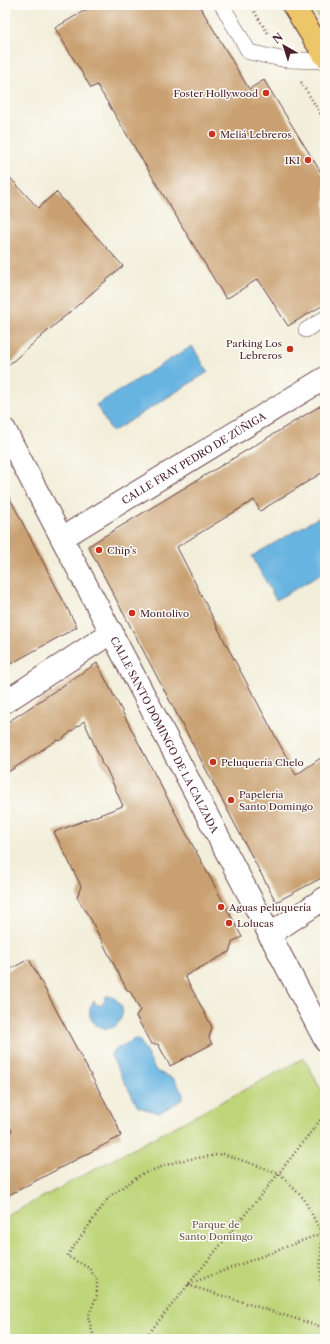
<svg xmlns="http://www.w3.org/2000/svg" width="330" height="1344" viewBox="0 0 330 1344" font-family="'Libre Caslon Text',serif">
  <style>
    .green { fill: #bed579; stroke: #847a52 }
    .water { fill: #68b4e1; stroke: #596a86 }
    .building { fill: #c9a071 }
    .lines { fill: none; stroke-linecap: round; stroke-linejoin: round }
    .lane-casing { stroke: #633e45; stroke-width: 16 }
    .street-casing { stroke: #633e45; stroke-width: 24 }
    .primary-casing { stroke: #633e45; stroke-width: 24 }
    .path { stroke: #633e45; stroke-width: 2.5; stroke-dasharray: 1 3; stroke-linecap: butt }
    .lane { stroke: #fff; stroke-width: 15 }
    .street { stroke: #fff; stroke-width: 22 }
    .primary { stroke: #ecc669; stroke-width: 22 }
    .poi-dot { fill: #c8321e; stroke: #fdfcf7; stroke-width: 1.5 }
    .labels { text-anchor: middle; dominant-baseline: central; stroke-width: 3; stroke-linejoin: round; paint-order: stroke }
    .poi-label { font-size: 10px; fill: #4a1f2b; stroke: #fdfcf7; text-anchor: start }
    .street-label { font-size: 10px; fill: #4a1f2b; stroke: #fdfcf7 }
    .park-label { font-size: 10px; fill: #6d5642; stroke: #fdfcf7 }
  </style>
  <rect width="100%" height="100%" fill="#fdfcf7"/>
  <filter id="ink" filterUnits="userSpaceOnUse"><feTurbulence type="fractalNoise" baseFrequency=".025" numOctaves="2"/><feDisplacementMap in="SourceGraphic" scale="8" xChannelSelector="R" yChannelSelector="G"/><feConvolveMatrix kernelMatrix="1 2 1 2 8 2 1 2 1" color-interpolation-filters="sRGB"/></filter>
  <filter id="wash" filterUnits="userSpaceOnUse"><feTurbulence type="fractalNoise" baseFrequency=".012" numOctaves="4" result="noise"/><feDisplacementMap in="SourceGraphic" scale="16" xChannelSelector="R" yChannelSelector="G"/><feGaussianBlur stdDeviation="0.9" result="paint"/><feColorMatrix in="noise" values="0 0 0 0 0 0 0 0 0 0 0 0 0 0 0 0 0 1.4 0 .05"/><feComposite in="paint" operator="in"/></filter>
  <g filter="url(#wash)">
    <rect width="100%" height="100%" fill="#f2eeda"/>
    <path class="green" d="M 311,5 L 325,5 L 325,28 Z
      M 304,1058 L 325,1097 L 325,1339 L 5,1339 L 5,1217 Z"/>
    <path class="water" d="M 192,346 L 208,372 L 112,432 L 96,405 Z
      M 321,516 L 325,523 L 325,572 L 276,600 L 252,556 Z
      M 106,996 C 113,996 118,1000 121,1006 C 123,1009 123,1014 121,1018 C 113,1040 79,1024 93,1002 L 94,1001 L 97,1005 C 104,1005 105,1000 106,996 Z
      M 135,1039 L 138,1039 L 140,1041 L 156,1071 L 174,1079 L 183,1094 L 183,1099 L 159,1113 L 138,1107 L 112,1058 L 111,1055 L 113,1051 Z"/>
    <g id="blocks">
      <path class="building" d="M 94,5 L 199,5 L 249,89 L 264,80 L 325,179 L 325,304 L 288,326 L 258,279 L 226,299 L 97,85 L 91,88 L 55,28 Z
        M 5,172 L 38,208 L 56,192 L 123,266 L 5,368 Z
        M 325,403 L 325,471 L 260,511 L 254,500 L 177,547 L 226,644 L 296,775 L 325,755 L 325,876 L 276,902 L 88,546 Z
        M 5,489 L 77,627 L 5,667 Z
        M 97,663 L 163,790 L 242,937 L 233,941 L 229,952 L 185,976 L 212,1027 L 209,1038 L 212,1044 L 170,1066 L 158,1044 L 151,1044 L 136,1016 L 140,1010 L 130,991 L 127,990 L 89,916 L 88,915 L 77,897 L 81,886 L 54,832 L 123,806 L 106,768 L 101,763 L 101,760 L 84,721 L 60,741 L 57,740 L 5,774 L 5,724 Z
        M 29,959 L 117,1124 L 121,1136 L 5,1197 L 5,1135 L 12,1131 L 5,1117 L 5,972 Z"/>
    </g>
  </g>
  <g filter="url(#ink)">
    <use href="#blocks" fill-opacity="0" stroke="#633e45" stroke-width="1"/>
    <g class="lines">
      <g class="lane-casing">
        <path id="lane" d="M 222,5 L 249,52 L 286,60 L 325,61
          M 306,330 L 325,318"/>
      </g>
      <g class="street-casing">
        <g id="street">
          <path id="s1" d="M 5,430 L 325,1040"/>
          <path id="s2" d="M 62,538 L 325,378"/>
          <path d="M 5,702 L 112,632"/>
          <path d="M 269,935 L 325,898"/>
        </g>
      </g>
      <g class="primary-casing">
        <path id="primary" d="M 293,5 L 325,56"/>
      </g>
      <path class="path" d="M 250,5 L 269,35
        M 301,82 L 325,121
        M 189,1284 L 325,1232
        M 188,1285 L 325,1328
        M 98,1339 L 94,1337 L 88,1317 L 97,1295 L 97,1280 L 89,1268 L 67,1256 L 110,1196 L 142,1174 L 178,1161 L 223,1154 L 279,1173 L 304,1199 L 322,1234 L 320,1281 L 325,1289
        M 144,1339 L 279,1173 L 325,1114"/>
      <use href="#lane" class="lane"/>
      <use href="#street" class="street"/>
      <use href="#primary" class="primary"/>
    </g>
  </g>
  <g class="poi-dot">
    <circle cx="266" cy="93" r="4"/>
    <circle cx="212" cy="134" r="4"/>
    <circle cx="308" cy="160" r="4"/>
    <circle cx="290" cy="349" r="4"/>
    <circle cx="99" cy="550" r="4"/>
    <circle cx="132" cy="613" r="4"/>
    <circle cx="213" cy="762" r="4"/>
    <circle cx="231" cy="800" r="4"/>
    <circle cx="221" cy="907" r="4"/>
    <circle cx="229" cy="923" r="4"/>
  </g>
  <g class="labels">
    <g class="poi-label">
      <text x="258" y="93" text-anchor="end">Foster Hollywood</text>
      <text x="220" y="134">Meliá Lebreros</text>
      <text x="300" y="160" text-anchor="end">IKI</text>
      <text x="282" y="343" text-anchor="end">Parking Los<tspan x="282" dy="12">Lebreros</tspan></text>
      <text x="107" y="550">Chip's</text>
      <text x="140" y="613">Montolivo</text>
      <text x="221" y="762">Peluquería Chelo</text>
      <text x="239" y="794">Papelería<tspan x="239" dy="12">Santo Domingo</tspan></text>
      <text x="229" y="907">Aguas peluquería</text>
      <text x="237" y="923">Lolucas</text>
    </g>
    <g class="street-label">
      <text stroke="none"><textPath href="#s2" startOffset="154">CALLE FRAY PEDRO DE ZÚÑIGA</textPath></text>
      <text stroke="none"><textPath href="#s1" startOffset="344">CALLE SANTO DOMINGO DE LA CALZADA</textPath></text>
    </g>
    <g class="park-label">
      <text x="216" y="1224">Parque de<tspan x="216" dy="12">Santo Domingo</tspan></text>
    </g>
  </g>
  <rect width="330" height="1344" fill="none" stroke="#fdfcf7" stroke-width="20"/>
  <g transform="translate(284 46) rotate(321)" stroke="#fdfcf7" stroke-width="3" paint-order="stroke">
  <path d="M0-3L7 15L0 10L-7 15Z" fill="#4a1f2b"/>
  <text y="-6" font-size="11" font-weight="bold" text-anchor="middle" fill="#4a1f2b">N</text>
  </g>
</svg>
